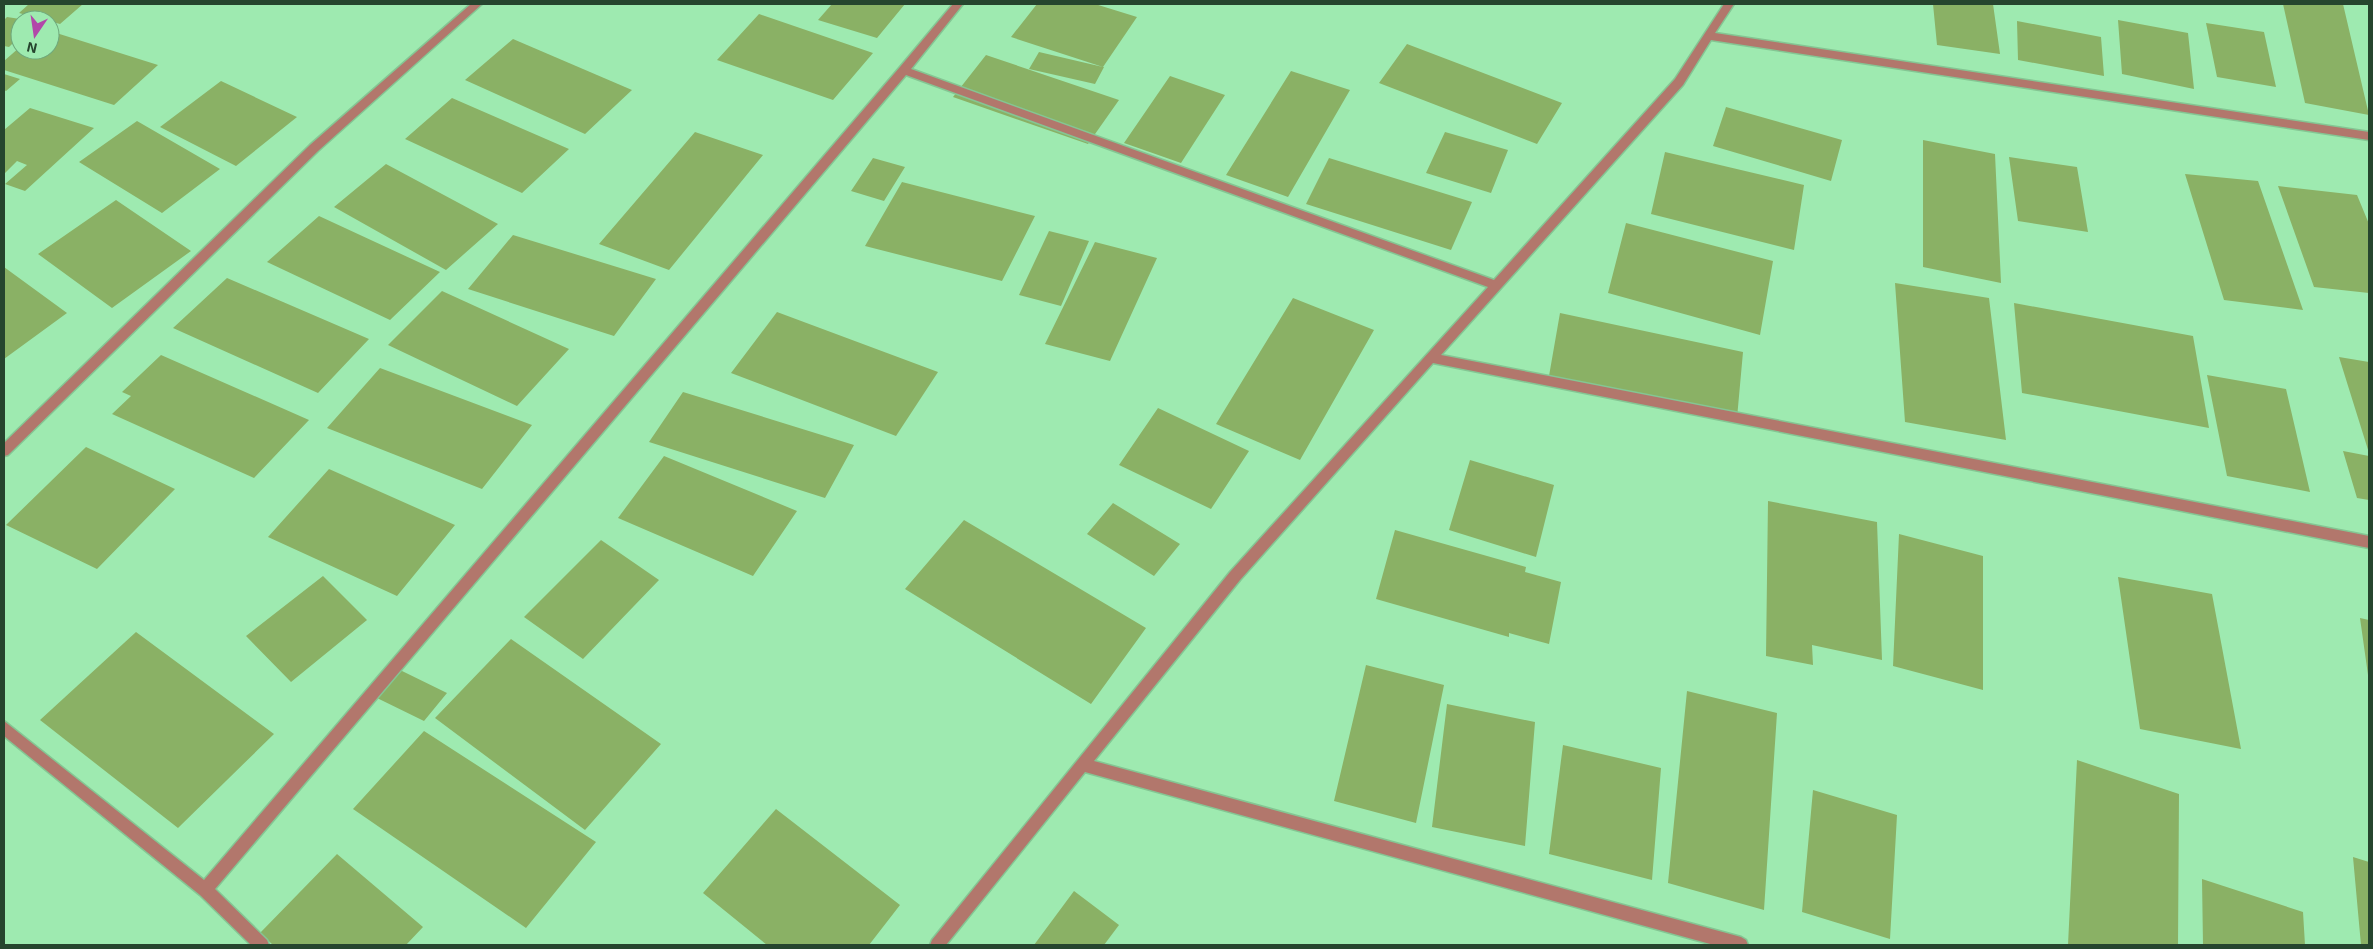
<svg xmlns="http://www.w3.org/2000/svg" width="2373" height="949" viewBox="0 0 2373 949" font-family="'Exo 2',sans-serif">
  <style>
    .building { fill: #8ab165 }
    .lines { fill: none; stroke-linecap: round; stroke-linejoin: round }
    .minor-casing { stroke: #84c693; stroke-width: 3 }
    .minor { fill: #b2776c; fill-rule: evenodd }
  </style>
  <rect width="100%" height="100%" fill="#9eeab0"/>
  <path class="building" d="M 29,4 L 83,4 L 60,24 L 19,13 Z
    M 832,4 L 905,4 L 877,38 L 818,20 Z
    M 1037,4 L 1095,4 L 1137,17 L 1103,67 L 1011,37 Z
    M 1933,4 L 1993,4 L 2000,54 L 1937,45 Z
    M 2283,4 L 2343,4 L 2369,115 L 2305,103 Z
    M 759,14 L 873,53 L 833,100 L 717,60 Z
    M 7,17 L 20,19 L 20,36 L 9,47 L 4,46 L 4,20 Z
    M 2118,20 L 2188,33 L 2194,89 L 2122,74 Z
    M 2017,21 L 2101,37 L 2104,76 L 2018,60 Z
    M 2206,23 L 2264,32 L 2276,87 L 2217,77 Z
    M 50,31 L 158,65 L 114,105 L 4,70 L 4,61 L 20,47 L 20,50 L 50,50 Z
    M 513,39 L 632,90 L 585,134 L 465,80 Z
    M 1407,44 L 1562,103 L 1537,144 L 1379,83 Z
    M 1039,52 L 1103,67 L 1104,67 L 1095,84 L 1029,69 Z
    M 986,55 L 1119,100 L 1088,144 L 953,97 Z
    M 1291,71 L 1350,90 L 1288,197 L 1226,175 Z
    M 4,74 L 20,79 L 6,91 L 4,90 Z
    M 1170,76 L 1225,95 L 1181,163 L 1124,143 Z
    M 221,81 L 297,117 L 236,166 L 160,127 Z
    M 452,98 L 569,149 L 522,193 L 405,139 Z
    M 1726,107 L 1842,140 L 1831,181 L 1713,146 Z
    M 30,108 L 94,128 L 25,191 L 5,184 L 27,165 L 17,161 L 4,174 L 4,130 Z
    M 137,121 L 220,169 L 162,213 L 79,162 Z
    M 695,132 L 763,155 L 669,270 L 599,244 Z
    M 1445,132 L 1508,150 L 1491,193 L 1426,173 Z
    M 1923,140 L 1995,154 L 2001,283 L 1923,267 Z
    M 1665,152 L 1804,185 L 1794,250 L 1651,214 Z
    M 2009,157 L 2077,167 L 2088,232 L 2018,221 Z
    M 873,158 L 905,167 L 884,201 L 851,191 Z
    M 1329,158 L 1472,202 L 1451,250 L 1306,204 Z
    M 386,164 L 498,224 L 446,270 L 334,207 Z
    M 2185,174 L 2258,181 L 2303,310 L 2224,300 Z
    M 902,182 L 1035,216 L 1002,281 L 865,246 Z
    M 2278,186 L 2357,195 L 2369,224 L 2369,293 L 2314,287 Z
    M 116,200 L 191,251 L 112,308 L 38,254 Z
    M 319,216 L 440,272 L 390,320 L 267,262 Z
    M 1626,223 L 1773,261 L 1760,335 L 1608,293 Z
    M 1049,231 L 1089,241 L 1061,306 L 1019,295 Z
    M 513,235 L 656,279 L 614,336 L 468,289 Z
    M 1095,242 L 1157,258 L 1110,361 L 1045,344 Z
    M 4,267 L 67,313 L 4,359 Z
    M 227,278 L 369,339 L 318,393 L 173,328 Z
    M 1895,283 L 1989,298 L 2006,440 L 1905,422 Z
    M 442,291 L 569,349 L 517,406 L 388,345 Z
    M 1293,298 L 1374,330 L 1300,460 L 1216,424 Z
    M 2014,303 L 2193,336 L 2209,428 L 2022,393 Z
    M 777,312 L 938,372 L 896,436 L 731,373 Z
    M 1560,313 L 1743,352 L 1737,418 L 1549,376 Z
    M 161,355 L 309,420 L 254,478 L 112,414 L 131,396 L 122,392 Z
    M 2339,357 L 2369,362 L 2369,453 Z
    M 380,368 L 532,425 L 482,489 L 327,428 Z
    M 2207,375 L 2286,389 L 2310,492 L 2227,476 Z
    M 683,392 L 854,445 L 825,498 L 649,442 Z
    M 1158,408 L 1249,451 L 1211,509 L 1119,465 Z
    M 86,447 L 175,489 L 97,569 L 6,525 Z
    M 2343,451 L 2369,456 L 2369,500 L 2357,498 Z
    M 664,456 L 797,511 L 753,576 L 618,518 Z
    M 1470,460 L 1554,485 L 1536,557 L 1449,530 Z
    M 329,469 L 455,525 L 397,596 L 268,537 Z
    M 1768,501 L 1877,522 L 1882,660 L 1812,645 L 1813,665 L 1766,656 Z
    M 1113,503 L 1180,544 L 1154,576 L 1087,534 Z
    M 964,520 L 1146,628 L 1091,704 L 905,589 Z
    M 1395,530 L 1526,567 L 1525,572 L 1561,582 L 1549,644 L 1509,633 L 1509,637 L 1376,599 Z
    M 1899,534 L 1983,556 L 1983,690 L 1893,666 Z
    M 601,540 L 659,580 L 583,659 L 524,617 Z
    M 323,576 L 367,620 L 291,682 L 246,636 Z
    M 2118,577 L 2212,594 L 2241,749 L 2140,729 Z
    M 2360,618 L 2369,620 L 2369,674 L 2368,675 Z
    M 136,632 L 274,734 L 178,828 L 40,720 Z
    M 511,639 L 661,744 L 585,830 L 435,718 Z
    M 1366,665 L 1444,685 L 1416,823 L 1334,801 Z
    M 400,670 L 447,693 L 424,721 L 377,698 Z
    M 1687,691 L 1777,713 L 1764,910 L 1668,883 Z
    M 1447,704 L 1535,722 L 1525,846 L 1432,827 Z
    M 424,731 L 596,842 L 526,928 L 353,809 Z
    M 1563,745 L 1661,768 L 1652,880 L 1549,854 Z
    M 2077,760 L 2179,794 L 2178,945 L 2068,945 Z
    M 1813,790 L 1897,815 L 1890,939 L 1802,912 Z
    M 776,809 L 900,905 L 869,945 L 767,945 L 703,893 Z
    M 337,854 L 423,927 L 406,945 L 273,945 L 260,933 Z
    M 2353,857 L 2369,862 L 2369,945 L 2361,945 Z
    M 2202,879 L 2303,912 L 2305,945 L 2203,945 Z
    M 1074,891 L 1119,925 L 1104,945 L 1034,945 Z"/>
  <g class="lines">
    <g class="minor-casing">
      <path id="minor" d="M 471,4 L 482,4 L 318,151 L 8,455 L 4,456 L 4,443 L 310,145 Z
        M 953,4 L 963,4 L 911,69 L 1494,280 L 1675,79 L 1724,4 L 1734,4 L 1715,33 L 2369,132 L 2369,140 L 1711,40 L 1683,85 L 1441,355 L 2369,536 L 2369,548 L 1433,363 L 1240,580 L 1094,761 L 1741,937 L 1746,940 L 1748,945 L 1714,945 L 1085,772 L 946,945 L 930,945 L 932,940 L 1230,572 L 1488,287 L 906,75 L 215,889 L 267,940 L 269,945 L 251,945 L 200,895 L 4,736 L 4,721 L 204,880 L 900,67 Z"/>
    </g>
    <use href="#minor" class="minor"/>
  </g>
  <rect width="2373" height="949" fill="none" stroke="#26452e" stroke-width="10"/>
  <g transform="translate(35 35) rotate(193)"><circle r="24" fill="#9eeab0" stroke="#6ea87c"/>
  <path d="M0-4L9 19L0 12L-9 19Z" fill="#b248a9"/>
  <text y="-8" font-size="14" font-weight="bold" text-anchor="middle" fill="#26452e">N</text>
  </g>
</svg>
